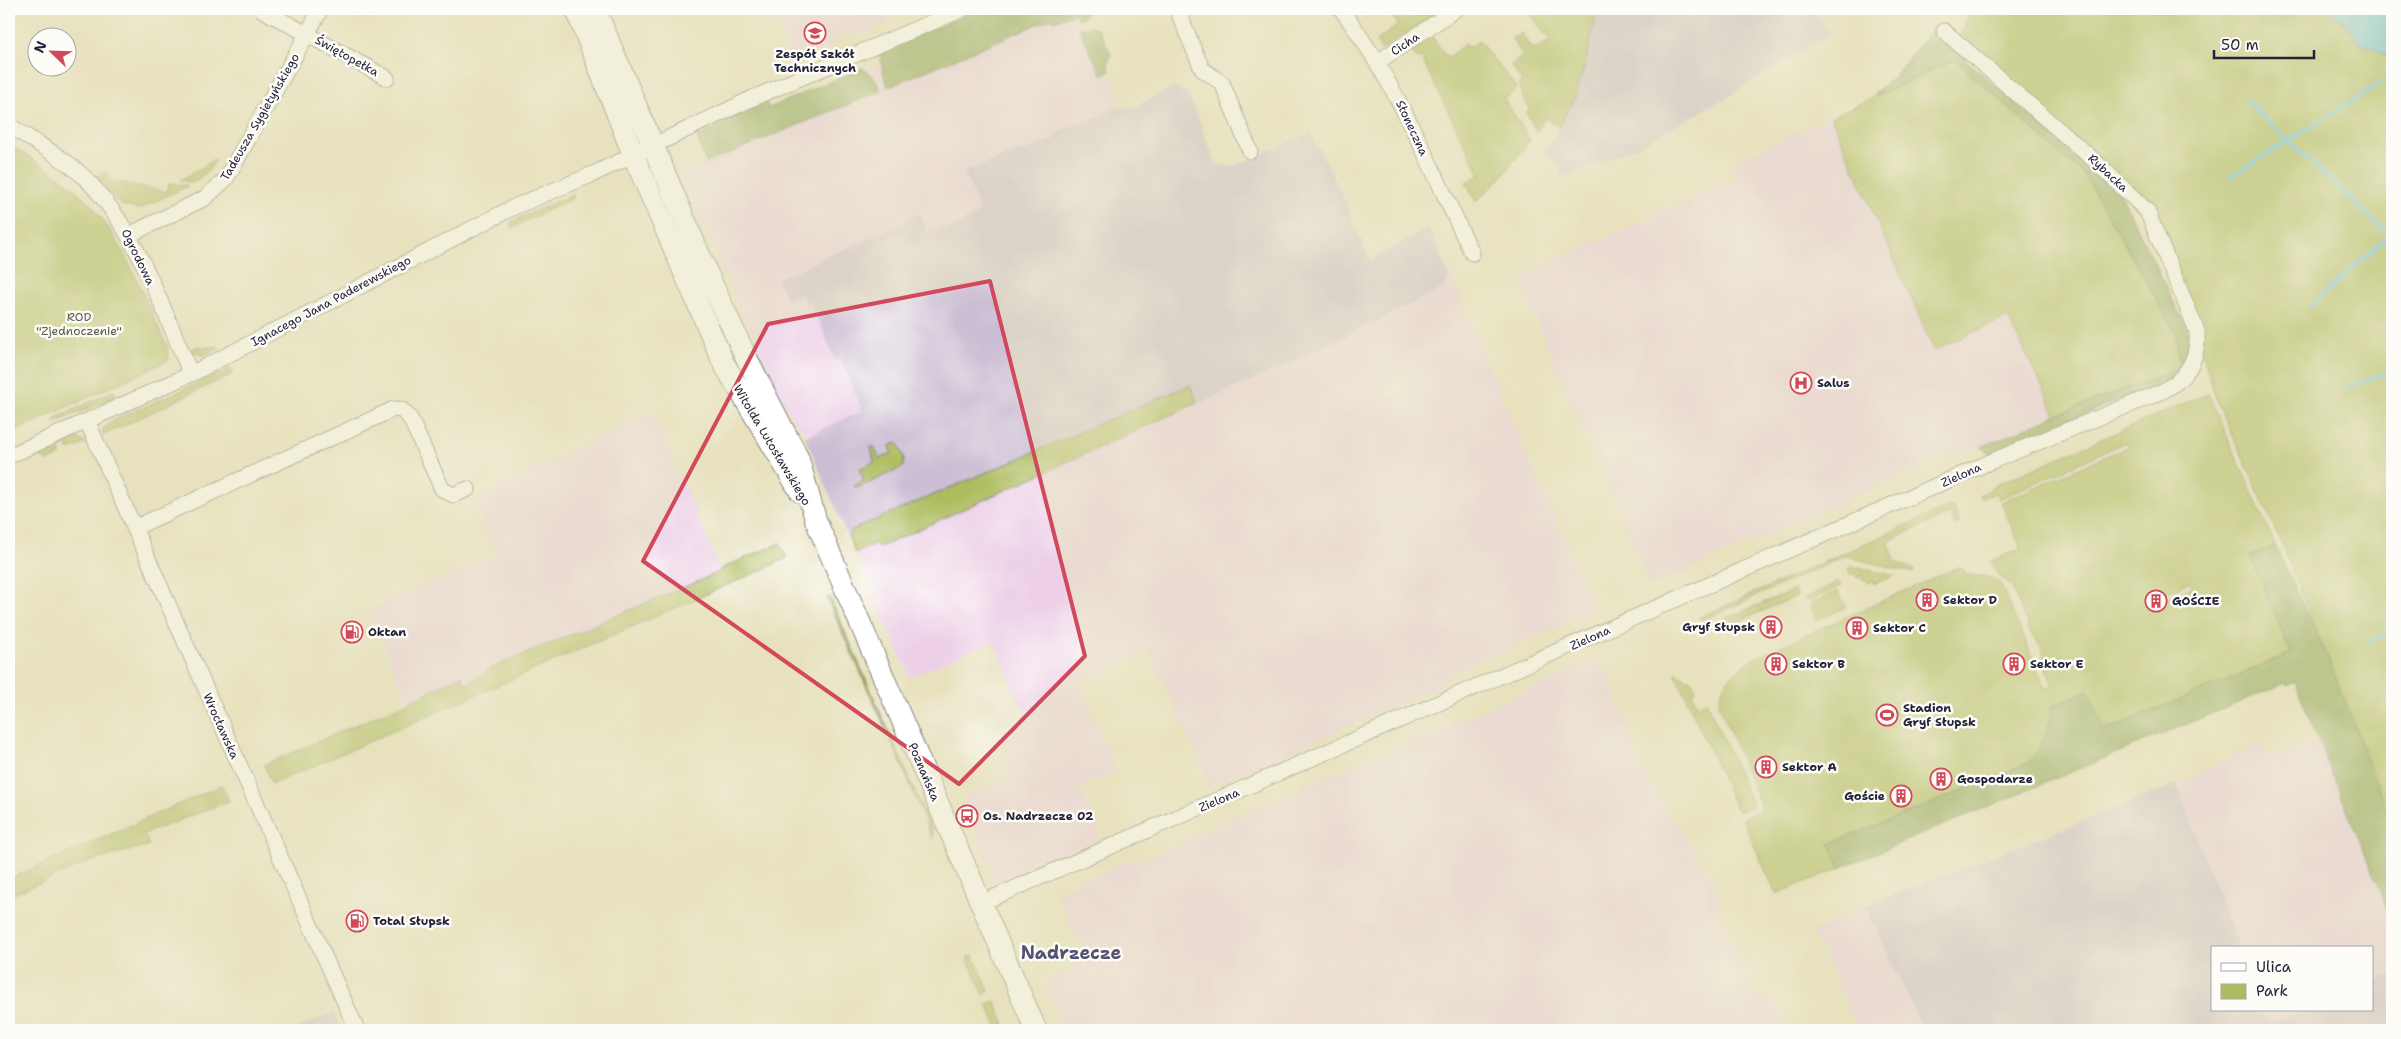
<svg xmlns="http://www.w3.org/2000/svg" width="2401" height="1039" viewBox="0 0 2401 1039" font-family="'Shantell Sans',sans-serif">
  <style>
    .built { fill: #edd0e8 }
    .industrial { fill: #ccbed4 }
    .green { fill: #adbc5f; stroke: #686f4d; fill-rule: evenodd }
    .forest { fill: #8aa456; stroke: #566348 }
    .water { fill: #64c6e1; stroke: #43748e }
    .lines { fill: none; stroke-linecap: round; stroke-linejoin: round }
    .stream { stroke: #64c6e1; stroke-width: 4 }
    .minor-casing { stroke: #84827c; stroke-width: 17 }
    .secondary-casing { stroke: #84827c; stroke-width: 23 }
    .minor { stroke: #fff; stroke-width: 15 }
    .secondary { stroke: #fff; stroke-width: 21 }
    .marked { fill: none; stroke: #d1495b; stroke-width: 4; stroke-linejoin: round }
    .labels { text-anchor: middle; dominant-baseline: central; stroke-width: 5; stroke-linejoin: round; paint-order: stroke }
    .street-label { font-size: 12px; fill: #22223b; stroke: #fdfcf7 }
    .poi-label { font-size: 12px; font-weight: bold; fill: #22223b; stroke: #fdfcf7; text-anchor: start }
    .park-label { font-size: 12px; fill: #535848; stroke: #fdfcf7 }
    .district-label { font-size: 18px; font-weight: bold; fill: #555372; stroke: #fdfcf7 }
  </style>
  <rect width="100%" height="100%" fill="#fdfcf7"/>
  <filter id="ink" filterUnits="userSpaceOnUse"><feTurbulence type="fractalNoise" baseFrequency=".02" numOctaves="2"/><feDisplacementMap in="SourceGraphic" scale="10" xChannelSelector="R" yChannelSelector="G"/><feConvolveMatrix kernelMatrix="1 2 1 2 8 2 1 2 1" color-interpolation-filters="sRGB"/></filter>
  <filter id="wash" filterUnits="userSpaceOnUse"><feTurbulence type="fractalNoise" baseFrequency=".0096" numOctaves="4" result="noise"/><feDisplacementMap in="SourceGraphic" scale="20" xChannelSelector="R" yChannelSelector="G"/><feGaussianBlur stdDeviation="1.12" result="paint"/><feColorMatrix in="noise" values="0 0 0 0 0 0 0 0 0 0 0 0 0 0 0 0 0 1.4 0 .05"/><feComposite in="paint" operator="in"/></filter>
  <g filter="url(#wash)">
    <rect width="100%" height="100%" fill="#e7e1be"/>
    <path class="built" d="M 772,9 L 888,9 L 893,20 L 854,38 L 850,31 L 833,39 L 836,45 L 808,57 L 806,56 L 794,60 Z
      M 1003,9 L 1075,9 L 1110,71 L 1117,88 L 1120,107 L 1054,134 L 1056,138 L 1022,153 L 1022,150 L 965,172 L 980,212 L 945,232 L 927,232 L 920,214 L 899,225 L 778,279 L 802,293 L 811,303 L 835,360 L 841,358 L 862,412 L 809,435 L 794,421 L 773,385 L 680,174 L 706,163 L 699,146 Z
      M 1831,117 L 1934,350 L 2008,317 L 2056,415 L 1987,446 L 1953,453 L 1650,586 L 1521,285 L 1527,282 L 1524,275 L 1736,178 L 1732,163 Z
      M 1450,278 L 1595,610 L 1442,677 L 1445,684 L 1211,786 L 1149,651 L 1078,684 L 1117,771 L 1081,787 L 1101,837 L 1000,880 L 995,877 L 963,798 L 1003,780 L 1011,771 L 1000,734 L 1029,722 L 993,641 L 910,677 L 875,600 L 856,552 L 876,543 L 878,547 L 1095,448 L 1276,370 L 1442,289 Z
      M 652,411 L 721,571 L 588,632 L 493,667 L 466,685 L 461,675 L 408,702 L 368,610 L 498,555 L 473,500 Z
      M 1592,662 L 1607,668 L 1645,776 L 1689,842 L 1723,902 L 1716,905 L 1758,1001 L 1771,995 L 1772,1000 L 1775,999 L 1789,1030 L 1064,1030 L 1043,983 L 1086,958 L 1056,893 L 1132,860 L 1145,859 L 1328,776 L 1453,724 Z
      M 2318,738 L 2392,921 L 2392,974 L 2372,982 L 2372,948 L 2239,948 L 2177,784 L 2263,742 L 2268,758 Z
      M 1865,906 L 1923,1030 L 1858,1030 L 1821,945 L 1818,947 L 1812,933 Z
      M 2263,1010 L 2303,1010 L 2268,1025 Z"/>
    <path class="industrial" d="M 1597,9 L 1809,9 L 1831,33 L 1729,96 L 1641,145 L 1561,178 L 1560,167 L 1544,152 L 1576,96 L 1588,54 Z
      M 1175,87 L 1188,93 L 1216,163 L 1231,167 L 1311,133 L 1340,190 L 1370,261 L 1429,227 L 1450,278 L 1442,289 L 1276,370 L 1095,448 L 878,548 L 876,543 L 855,553 L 805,437 L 862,411 L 841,358 L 835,360 L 811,303 L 807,305 L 802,294 L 787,300 L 777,279 L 899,225 L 920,213 L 927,232 L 942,226 L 945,232 L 980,212 L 964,172 L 1021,150 L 1023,152 L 1056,138 L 1054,134 L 1120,107 L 1131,108 Z
      M 2177,784 L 2239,948 L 2212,948 L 2212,1010 L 2263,1010 L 2268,1024 L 2303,1010 L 2372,1010 L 2372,982 L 2392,974 L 2392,1030 L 1923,1030 L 1865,906 Z
      M 334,1012 L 342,1030 L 294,1030 Z"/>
    <path class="green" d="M 1387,9 L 1442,9 L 1381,50 L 1376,41 L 1398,25 Z
      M 1527,9 L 1597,9 L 1588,54 L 1576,96 L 1559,126 L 1545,118 L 1536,133 L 1532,122 L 1526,113 L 1530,108 L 1523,98 L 1519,85 L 1522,82 L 1511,65 L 1523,56 L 1512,39 L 1521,33 L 1533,50 L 1550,41 Z
      M 1972,9 L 2327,9 L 2345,22 L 2360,42 L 2392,58 L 2392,823 L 2281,542 L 2216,399 L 2168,238 L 1961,34 Z
      M 1431,35 L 1447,58 L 1465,44 L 1468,48 L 1479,41 L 1517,88 L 1504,99 L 1530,140 L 1500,179 L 1476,202 L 1466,182 L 1480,175 L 1421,57 L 1417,59 L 1411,48 Z
      M 1955,60 L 2085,176 L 2175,331 L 2179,364 L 2171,372 L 2056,415 L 2008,317 L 1934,350 L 1831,117 Z
      M 9,144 C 28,157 50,169 69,184 C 119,224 140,290 167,346 L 169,360 L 9,434 Z
      M 216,159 L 209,170 L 193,183 L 180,180 Z
      M 105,172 L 109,173 L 108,180 L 166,192 L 170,183 L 188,186 L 139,209 L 121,205 L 97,177 L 99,174 Z
      M 573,194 L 573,198 L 512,228 L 511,222 Z
      M 199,346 C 207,350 214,344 220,348 L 203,355 L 189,351 Z
      M 231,368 L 233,371 L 230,375 L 102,436 L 104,428 L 110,422 Z
      M 1190,385 L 1197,403 L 878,548 L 876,543 L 855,553 L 848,536 L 852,530 Z
      M 114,391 L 117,396 L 55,423 L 56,418 Z
      M 2208,393 L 2275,545 L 2250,556 L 2291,653 L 2105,731 L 2052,712 L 2047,732 L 2037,753 L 2028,763 L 1929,804 L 1926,808 L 1925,806 L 1830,844 L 1840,868 L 1776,894 L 1742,818 L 1762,809 L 1719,705 C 1718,683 1740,667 1757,657 L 1958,567 L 1964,569 L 1965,574 L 1988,577 L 2000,583 L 2046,689 L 2053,686 L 2046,668 L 2042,647 L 2032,636 L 2012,587 L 1998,575 L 1991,561 L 2021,549 L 2001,502 L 2129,446 L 2126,442 L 1999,499 L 1996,493 L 1981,499 L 1979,495 L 1991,489 L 1991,487 ZM 2190,582 L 2192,587 L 2146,606 L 2144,602 Z
      M 76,438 L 87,443 L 69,450 L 64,442 Z
      M 896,443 L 899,445 L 904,458 L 903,467 L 860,487 L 855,487 L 855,485 L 864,480 L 859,469 L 874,462 L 871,447 L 874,447 L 879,459 L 891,454 L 890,446 Z
      M 57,445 L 61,453 L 59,456 L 48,461 L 40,457 L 40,454 Z
      M 1952,505 L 1960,523 L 1955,525 L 1950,514 L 1888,541 L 1895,562 L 1914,570 L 1913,573 L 1845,556 L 1705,619 L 1698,618 Z
      M 780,543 L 787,558 L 762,570 L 272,784 L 264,765 L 408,702 L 462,675 L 466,685 L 492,668 L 708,577 L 721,571 L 720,569 Z
      M 1853,566 L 1895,576 L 1874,584 L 1872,581 L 1868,583 L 1866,579 L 1863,580 L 1861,576 L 1857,578 L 1855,573 L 1851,575 L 1848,569 Z
      M 1838,582 L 1841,586 L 1807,602 L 1805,598 Z
      M 1794,590 L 1797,596 L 1721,629 L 1724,619 Z
      M 1838,591 L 1846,607 L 1816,621 L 1810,604 Z
      M 830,597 L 932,830 L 933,840 L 900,761 L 827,598 Z
      M 1675,673 L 1692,681 L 1696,691 L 1692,693 L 1697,705 L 1706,701 L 1753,806 L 1739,812 L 1735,807 Z
      M 222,785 L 229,801 L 144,834 L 149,845 L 86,863 L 9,896 L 9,879 Z
      M 973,955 L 989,990 L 984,995 L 967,958 Z
      M 995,1001 L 1007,1030 L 999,1030 L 987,1004 Z"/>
    <path class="forest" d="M 980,9 L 1088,9 L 1084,17 L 1077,19 L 1075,13 L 1054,21 L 1052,18 L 888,87 C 884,76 879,62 882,50 Z
      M 1090,26 L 1098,28 L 1111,54 L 1108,62 L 1110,71 L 1102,75 L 1079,29 Z
      M 1931,30 L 2120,193 L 2187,329 C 2193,351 2188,360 2174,377 L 1991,454 L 1981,447 L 2056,415 L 2171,372 L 2179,364 L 2175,331 L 2085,176 L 1955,60 L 1875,97 L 1875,92 L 1893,78 Z
      M 862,68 L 875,78 L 881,91 L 706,163 L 697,138 L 765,99 L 769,108 Z
      M 2275,545 L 2333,670 L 2392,823 L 2392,921 L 2295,682 L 2287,686 L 2286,683 L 1840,868 L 1830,844 L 1925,806 L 1926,807 L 1929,804 L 2028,763 C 2042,748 2052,728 2051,707 L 2088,690 L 2105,731 L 2291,653 L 2250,556 Z"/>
    <path class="water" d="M 2327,9 L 2392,9 L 2392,58 L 2360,42 L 2345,22 Z"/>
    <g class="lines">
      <path class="stream" d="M 2247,102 L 2392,238
        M 2230,177 L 2392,76
        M 2310,307 L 2392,232
        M 2348,387 L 2392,370
        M 2368,642 L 2392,631"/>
    </g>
  </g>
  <g filter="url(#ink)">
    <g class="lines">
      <g class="minor-casing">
        <path id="minor" d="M 261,9 L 387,78
          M 1177,9 L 1202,69 L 1222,83 L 1250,151
          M 1341,9 C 1398,85 1431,169 1472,253
          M 1378,62 L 1456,9
          M 9,125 C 33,141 63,157 84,177 C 137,229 162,308 191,374
          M 129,235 L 205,198 L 226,179 L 321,9
          M 87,421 L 357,1030
          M 9,456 L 191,374 L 514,207 L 591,175 L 753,98 L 963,9
          M 134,528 L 394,409 L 402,410 L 410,418 L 442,489 L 453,495 L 468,489
          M 981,903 L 1997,459 L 2161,392 C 2187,379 2199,359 2197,331 L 2147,211 L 2095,161 L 1944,31"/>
      </g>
      <g class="secondary-casing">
        <path id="secondary" d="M 576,9 L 633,154 L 724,364 L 800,491
          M 595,9 L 708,275 L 745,355 L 798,458 L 816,521 L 1036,1030"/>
      </g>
      <use href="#minor" class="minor"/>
      <use href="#secondary" class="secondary"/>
    </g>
  </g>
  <path d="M0 0H2401V1039H0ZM 990,281 L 1085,656 L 959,784 L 643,561 L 768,324 Z" fill="#e7e1be" fill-opacity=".55" fill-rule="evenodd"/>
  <path class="marked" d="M 990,281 L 1085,656 L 959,784 L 643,561 L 768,324 Z"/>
  <defs>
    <g id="school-ring" transform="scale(1.125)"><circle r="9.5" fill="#fdfcf7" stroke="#d1495b" stroke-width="1.5"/><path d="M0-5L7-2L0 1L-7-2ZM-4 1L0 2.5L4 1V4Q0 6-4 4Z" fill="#d1495b"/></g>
    <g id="hospital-ring" transform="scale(1.125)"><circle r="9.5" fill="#fdfcf7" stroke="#d1495b" stroke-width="1.5"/><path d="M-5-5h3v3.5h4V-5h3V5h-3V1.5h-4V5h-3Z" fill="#d1495b"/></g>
    <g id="building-ring" transform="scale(1.125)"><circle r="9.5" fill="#fdfcf7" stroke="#d1495b" stroke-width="1.5"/><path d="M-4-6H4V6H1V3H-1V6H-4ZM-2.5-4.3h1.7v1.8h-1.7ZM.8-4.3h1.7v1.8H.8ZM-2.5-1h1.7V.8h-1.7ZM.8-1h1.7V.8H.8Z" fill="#d1495b"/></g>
    <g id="fuel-ring" transform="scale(1.125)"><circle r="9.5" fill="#fdfcf7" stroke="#d1495b" stroke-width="1.5"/><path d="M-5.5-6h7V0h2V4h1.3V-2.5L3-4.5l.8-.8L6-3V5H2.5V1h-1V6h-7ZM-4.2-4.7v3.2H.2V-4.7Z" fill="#d1495b"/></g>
    <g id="stadium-ring" transform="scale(1.125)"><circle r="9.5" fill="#fdfcf7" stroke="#d1495b" stroke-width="1.5"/><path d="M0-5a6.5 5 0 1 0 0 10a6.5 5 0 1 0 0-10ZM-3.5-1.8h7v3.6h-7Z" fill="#d1495b"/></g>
    <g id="bus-ring" transform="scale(1.125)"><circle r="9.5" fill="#fdfcf7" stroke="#d1495b" stroke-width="1.5"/><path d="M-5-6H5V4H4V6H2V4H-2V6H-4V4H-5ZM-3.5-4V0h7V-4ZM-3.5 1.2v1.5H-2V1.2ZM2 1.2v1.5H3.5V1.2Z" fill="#d1495b"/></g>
  </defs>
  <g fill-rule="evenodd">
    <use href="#school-ring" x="815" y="33"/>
    <use href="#hospital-ring" x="1801" y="383"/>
    <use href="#building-ring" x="1927" y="600"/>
    <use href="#building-ring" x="2156" y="601"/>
    <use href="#building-ring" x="1771" y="627"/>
    <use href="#building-ring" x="1857" y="628"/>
    <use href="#fuel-ring" x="352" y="632"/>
    <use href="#building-ring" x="1776" y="664"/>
    <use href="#building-ring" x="2014" y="664"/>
    <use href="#stadium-ring" x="1887" y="715"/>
    <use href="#building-ring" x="1766" y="767"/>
    <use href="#building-ring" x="1941" y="779"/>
    <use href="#building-ring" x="1901" y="796"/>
    <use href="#bus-ring" x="967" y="816"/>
    <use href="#fuel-ring" x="357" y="921"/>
  </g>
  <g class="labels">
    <g class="street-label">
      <text transform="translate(1405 44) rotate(-34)">Cicha</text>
      <text transform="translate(347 56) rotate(29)">Świętopełka</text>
      <text transform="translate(260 117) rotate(-60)">Tadeusza Sygietyńskiego</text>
      <text transform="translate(1412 128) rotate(65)">Słoneczna</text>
      <text transform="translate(2108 173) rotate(43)">Rybacka</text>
      <text transform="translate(138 257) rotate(64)">Ogrodowa</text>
      <text transform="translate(331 301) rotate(-28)">Ignacego Jana Paderewskiego</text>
      <text transform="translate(772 445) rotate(59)">Witolda Lutosławskiego</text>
      <text transform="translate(1961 475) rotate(-24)">Zielona</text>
      <text transform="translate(1590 638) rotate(-24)">Zielona</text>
      <text transform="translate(221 726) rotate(66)">Wrocławska</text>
      <text transform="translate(924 772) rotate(67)">Poznańska</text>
      <text transform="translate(1219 800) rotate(-23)">Zielona</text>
    </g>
    <g class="poi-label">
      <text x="815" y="54" text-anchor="middle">Zespół Szkół<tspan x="815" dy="14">Technicznych</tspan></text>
      <text x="1817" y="383">Salus</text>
      <text x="1943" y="600">Sektor D</text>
      <text x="2172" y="601">GOŚCIE</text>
      <text x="1755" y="627" text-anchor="end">Gryf Słupsk</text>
      <text x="1873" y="628">Sektor C</text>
      <text x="368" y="632">Oktan</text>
      <text x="1792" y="664">Sektor B</text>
      <text x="2030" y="664">Sektor E</text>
      <text x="1903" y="708">Stadion<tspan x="1903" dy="14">Gryf Słupsk</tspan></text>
      <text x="1782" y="767">Sektor A</text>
      <text x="1957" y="779">Gospodarze</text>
      <text x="1885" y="796" text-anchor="end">Goście</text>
      <text x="983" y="816">Os. Nadrzecze 02</text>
      <text x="373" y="921">Total Słupsk</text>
    </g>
    <g class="park-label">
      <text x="79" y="317">ROD<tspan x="79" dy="14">"Zjednoczenie"</tspan></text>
    </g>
    <g class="district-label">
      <text x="1071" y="953">Nadrzecze</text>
    </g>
  </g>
  <rect width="2401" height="1039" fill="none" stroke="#fdfcf7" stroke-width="30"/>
  <rect x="2211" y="946" width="162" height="65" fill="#fdfcf7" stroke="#a5a5ac"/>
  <rect x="2221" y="963" width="25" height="8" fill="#ffffff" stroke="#a5a5ac"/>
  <text x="2256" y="972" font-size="15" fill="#22223b">Ulica</text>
  <rect x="2221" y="984" width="25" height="15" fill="#adbc5f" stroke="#a5a5ac"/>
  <text x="2256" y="996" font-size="15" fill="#22223b">Park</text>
  <g transform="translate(52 52) rotate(293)"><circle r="24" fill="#fdfcf7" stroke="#a5a5ac"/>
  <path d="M0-4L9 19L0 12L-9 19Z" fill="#d1495b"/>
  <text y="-8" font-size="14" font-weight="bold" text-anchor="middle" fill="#22223b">N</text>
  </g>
  <path d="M2214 50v8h100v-8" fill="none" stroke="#22223b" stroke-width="2.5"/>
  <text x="2221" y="50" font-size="15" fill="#22223b" stroke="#fdfcf7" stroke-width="4" paint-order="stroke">50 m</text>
</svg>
